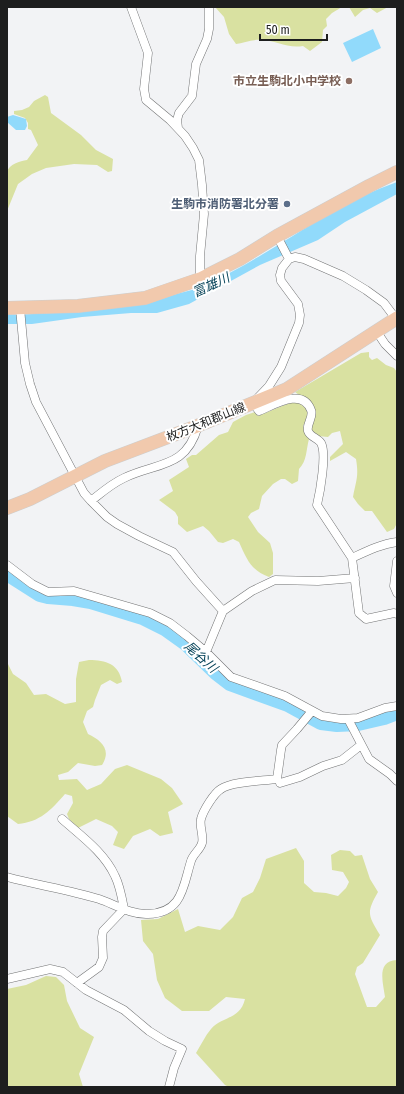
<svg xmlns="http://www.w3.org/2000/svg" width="404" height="1094" viewBox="0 0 404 1094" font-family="'Fira Sans Condensed','Noto Sans JP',sans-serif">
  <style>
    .green { fill: #d9e1a1 }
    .water { fill: #91dafb }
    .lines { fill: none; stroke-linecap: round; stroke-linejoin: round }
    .river { stroke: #91dafb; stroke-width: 16 }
    .street-casing { stroke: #737475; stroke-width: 9 }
    .primary-casing { stroke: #cdcece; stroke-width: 14 }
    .street { stroke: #fff; stroke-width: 8 }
    .primary { stroke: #f1c9ad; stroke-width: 13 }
    .education-dot { fill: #8d6e63; stroke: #fff; stroke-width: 1.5 }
    .service-dot { fill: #5c6f8a; stroke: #fff; stroke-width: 1.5 }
    .labels { text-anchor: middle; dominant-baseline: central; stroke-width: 4; stroke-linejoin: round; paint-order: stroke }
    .education-label { font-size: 12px; font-weight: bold; fill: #785e54; stroke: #fff; text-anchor: end }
    .service-label { font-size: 12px; font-weight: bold; fill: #4e5e75; stroke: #fff; text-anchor: end }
    .street-label { font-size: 12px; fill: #1d1e1e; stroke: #fff }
    .water-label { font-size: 13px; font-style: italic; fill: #003f55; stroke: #fff }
  </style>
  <rect width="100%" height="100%" fill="#f2f3f5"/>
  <path class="green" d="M 215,7 L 342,7 L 332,13 L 326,19 L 327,26 L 323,30 L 322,42 L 310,51 L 303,46 C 288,49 275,40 261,40 C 253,39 243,43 236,44 L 229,34 L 224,17 Z
    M 349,7 L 388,7 L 377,13 L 370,8 L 363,10 L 355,17 Z
    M 45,95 L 48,97 L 51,113 L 81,135 L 96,150 L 113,159 L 112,171 L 108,172 L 97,165 L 74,164 L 46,168 L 32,174 L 18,184 L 7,211 C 7,200 5,182 7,172 C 9,164 20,161 27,160 L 38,145 L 31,130 L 28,129 L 28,123 L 25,118 L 14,114 L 14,111 L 22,110 L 29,107 L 34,101 Z
    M 369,352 L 369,357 L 372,360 L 377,358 L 386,365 L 394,368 L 397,372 L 397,523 L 394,529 L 387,532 L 372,511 L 365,511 L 358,504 L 353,497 C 356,480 359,477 356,459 L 346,452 L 330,461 L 330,457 L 343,444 L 340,431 L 332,433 L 328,437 L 318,436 L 312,433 L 312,424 L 315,413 L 314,406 L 295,392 L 361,353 Z
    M 292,402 L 298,402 L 308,410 L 308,417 L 303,426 L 306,434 L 309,439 C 306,450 307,461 299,469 L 298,481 L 292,484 L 285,479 L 281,479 L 273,484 L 262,496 L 259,509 L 251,513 L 248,517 L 258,532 L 270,543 L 273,553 L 273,574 L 269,577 C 251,570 247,560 239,542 L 233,539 L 223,543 L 218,542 L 209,531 L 203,526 L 187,532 L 178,524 L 178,517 L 175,512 L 159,500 L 173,491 L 169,480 L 189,467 L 186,459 L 192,455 L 196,455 L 219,435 L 228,432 L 233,422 L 246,415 L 255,412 L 258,416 Z
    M 89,660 C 106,660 119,664 122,682 L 117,684 L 110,680 L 101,685 L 95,700 L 93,707 L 87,711 L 83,722 L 88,734 C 101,740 112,750 102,765 L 95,766 L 78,763 L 68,772 L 58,775 L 59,780 L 77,779 L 87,790 L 101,784 L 115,769 L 127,765 L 161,779 L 172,788 L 183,804 L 168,812 L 173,833 L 160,836 L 150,829 L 133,836 L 124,849 L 113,845 L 118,832 L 112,826 L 96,819 L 78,828 L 69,819 L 67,814 L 73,803 L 72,796 L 65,794 C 51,810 40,822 18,824 L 7,816 L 7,662 L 13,674 L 26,683 L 34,695 L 46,694 L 65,704 L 76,702 L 76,679 L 79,662 Z
    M 296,848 L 304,861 L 304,883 L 314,892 L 326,893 L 338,896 L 346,888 L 349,882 L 343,872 L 332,870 L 331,855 L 340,850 L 350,851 L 355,856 L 362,855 L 370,879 L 378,892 C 366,913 368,915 380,935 L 363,963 L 357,967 L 355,974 L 367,1007 L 376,1007 L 385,997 C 383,982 376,961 397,960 L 397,1087 L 229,1087 L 225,1085 L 196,1053 C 201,1045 205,1036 211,1029 C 222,1016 240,1020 245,999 L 226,997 L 209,1011 L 182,1011 L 165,998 L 157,980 L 153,954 L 143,941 L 141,920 L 158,919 L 178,909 L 185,932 L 198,926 L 220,930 L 233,917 L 242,898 L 253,892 L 260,878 L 266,859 Z
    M 46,976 L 56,977 L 64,985 L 67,1001 L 80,1028 L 94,1037 L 79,1074 L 83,1087 L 7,1087 L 7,989 L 26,985 Z"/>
  <path class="water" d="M 373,29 L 381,48 L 352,62 L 343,43 Z
    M 13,115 L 26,119 L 27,126 L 25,130 L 16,130 L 7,122 L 7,117 Z
    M 397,182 L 397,194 L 345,222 L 318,240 L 260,265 L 189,304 L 157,313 L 131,313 L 82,317 L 32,324 L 7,324 L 7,315 C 61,313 117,310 170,296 C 182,292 196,290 207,284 C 273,254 329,206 397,182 Z"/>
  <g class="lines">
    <path class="river" d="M 7,573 L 40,594 L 48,596 L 73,598 L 91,601 L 143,617 L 165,628 L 186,643 L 217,673 L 230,683 L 288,704 L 321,722 L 337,724 L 358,723 L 384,717 L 397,712"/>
    <g class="street-casing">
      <path id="street" d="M 131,7 L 148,53 L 144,89 L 146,100 L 170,120 L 185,136 L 193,148 L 199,160 L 202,185 L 204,214 L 200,256 L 200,279
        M 178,128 L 177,120 L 179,113 L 192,96 L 196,64 L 207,39 L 209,29 L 209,7
        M 277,236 L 289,259
        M 396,319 L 384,303 L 366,290 L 343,276 L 304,259 L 295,257 L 289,259 L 282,268 L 280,275 L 281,281 L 298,304 L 300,315 L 299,323 L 281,367 L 269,386 L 253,403 L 259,411 C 274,405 302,387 311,410 C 314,417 306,424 308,431 C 310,437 318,438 321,443 C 327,454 320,492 317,505 L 352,558 L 359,613 L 366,619 L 394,613 L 397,614
        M 377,332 L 385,344 L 397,356
        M 91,501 C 101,493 111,484 124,478 C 157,462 186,469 198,426
        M 352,558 C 367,551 381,544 397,542
        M 397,561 L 394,586 L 397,593
        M 7,565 L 32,584 L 48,592 L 74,591 L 150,613 L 170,623 L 187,636 L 206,652 L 223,611 L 196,581 L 173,552 L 139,536 L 117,524 L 107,517 L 91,501 L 84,493 L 36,402 L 30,384 L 25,363 L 20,308
        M 223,611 L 252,591 L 275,580 L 318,581 L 355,578
        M 206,652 L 231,677 L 285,696 L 322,716 L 341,719 L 358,718 L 385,708 L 397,706
        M 348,719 L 369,759 L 390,774 L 397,781
        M 280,783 L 300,777 L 323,766 L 342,760 L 361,745
        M 62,819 C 81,836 104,852 115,876 C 120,886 122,898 124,909 L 103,931 L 102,937 L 103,958 L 99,967 L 77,983
        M 7,877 C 37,885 69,890 99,899 C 114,904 131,915 148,914 C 183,913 183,886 191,861 C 193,854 200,850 202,843 C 204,836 199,826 201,819 C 203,811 214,793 221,789 C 232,781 263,781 277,779 L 281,750 L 282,745 L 297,729 L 312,711
        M 7,979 L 50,969 L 63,972 L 86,990 L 124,1010 L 149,1031 L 165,1041 L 182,1049 L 174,1068 L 169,1087"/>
    </g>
    <g class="primary-casing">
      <path id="primary" d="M 7,308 L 78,306 L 145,298 L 200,279 L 240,259 L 277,236 L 369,186 L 397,172
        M 7,508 L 30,499 L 105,461 L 192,428 L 287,389 L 397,318"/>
    </g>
    <use href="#street" class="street"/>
    <use href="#primary" class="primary"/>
  </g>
  <circle class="education-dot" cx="349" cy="81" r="4"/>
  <circle class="service-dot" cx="287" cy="204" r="4"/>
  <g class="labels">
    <g class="education-label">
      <text x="341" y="81">市立生駒北小中学校</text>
    </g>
    <g class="service-label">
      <text x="279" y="204">生駒市消防署北分署</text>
    </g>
    <g class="street-label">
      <text transform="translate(206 422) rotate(-22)">枚方大和郡山線</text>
    </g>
    <g class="water-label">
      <text transform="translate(211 285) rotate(-25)">富雄川</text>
      <text transform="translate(201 657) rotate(42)">尾谷川</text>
    </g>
  </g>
  <rect width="404" height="1094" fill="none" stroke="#1d1e1e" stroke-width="16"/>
  <path d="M260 34v6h67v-6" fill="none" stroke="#1d1e1e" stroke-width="2"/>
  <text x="266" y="34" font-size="12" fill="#1d1e1e" stroke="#ffffff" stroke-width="3" paint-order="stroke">50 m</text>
</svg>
